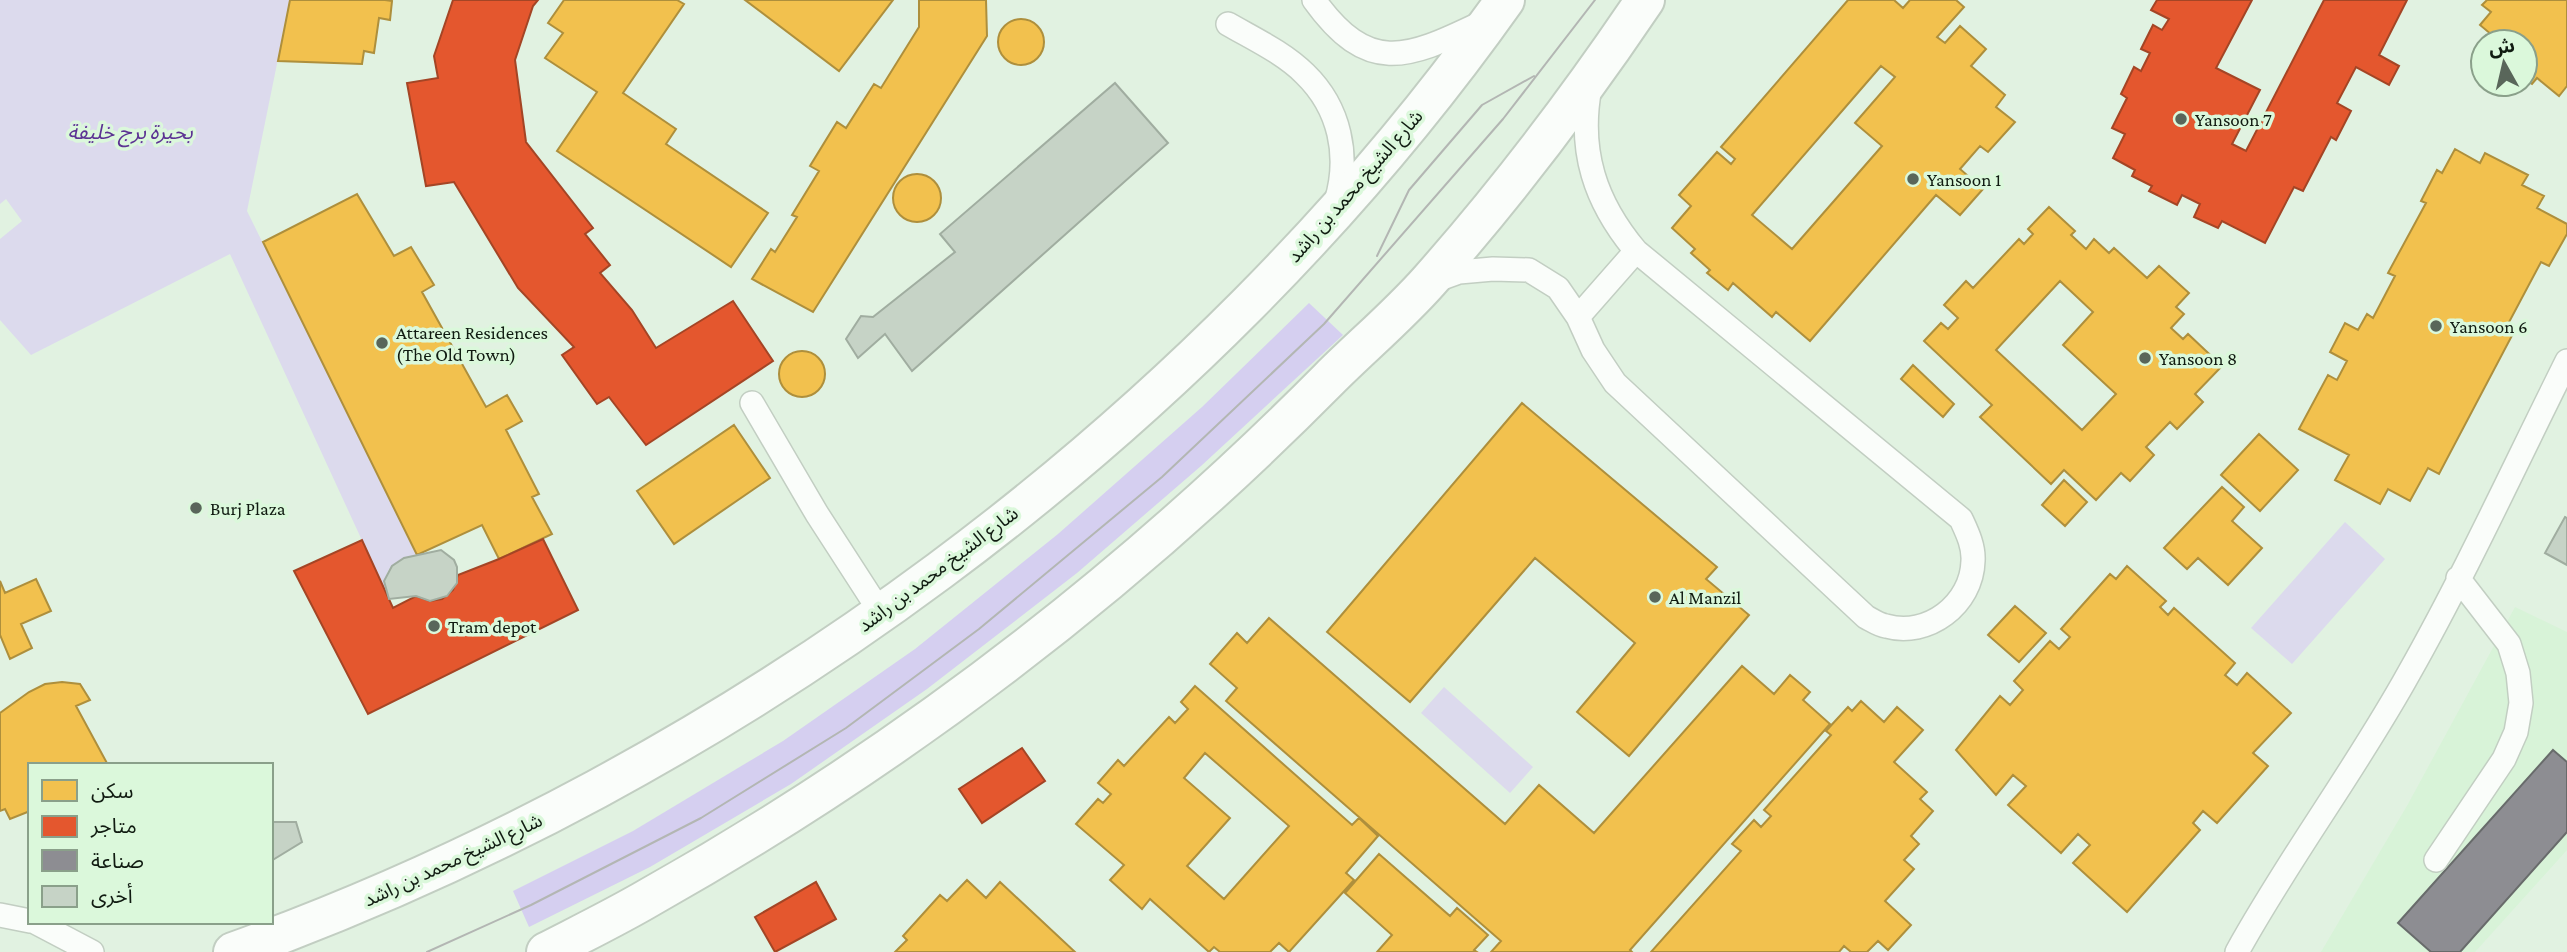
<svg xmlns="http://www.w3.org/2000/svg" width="2567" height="952" viewBox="0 0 2567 952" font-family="'Crimson Pro','Noto Sans Arabic',serif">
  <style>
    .built { fill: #d8f3d8 }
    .green { fill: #d5cff0 }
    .water { fill: #dcdaed }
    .pier { fill: #e1f2e1 }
    .homes { fill: #f2c14e; stroke: #ae8f3c; stroke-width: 2; fill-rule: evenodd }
    .shops { fill: #e4572e; stroke: #a44525; stroke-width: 2 }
    .industry { fill: #8d8d92; stroke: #686b6b; stroke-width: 2 }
    .building { fill: #c6d3c6; stroke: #a0ada0; stroke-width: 2 }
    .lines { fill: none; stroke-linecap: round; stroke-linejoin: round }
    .lane-casing { stroke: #c2cec2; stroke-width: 26 }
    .primary-casing { stroke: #c2cec2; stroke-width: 42 }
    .lane { stroke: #fafdfa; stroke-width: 23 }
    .primary { stroke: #fafdfa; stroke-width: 38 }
    .tram { stroke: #b3b6b3; stroke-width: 2 }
    .poi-dot { fill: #59665a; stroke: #dbf8db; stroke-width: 2.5 }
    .labels { text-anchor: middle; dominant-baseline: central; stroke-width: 7; stroke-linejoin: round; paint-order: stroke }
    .poi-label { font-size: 19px; fill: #101b11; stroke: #dbf8db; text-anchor: start }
    .street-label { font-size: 19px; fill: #101b11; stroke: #dbf8db }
    .water-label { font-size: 21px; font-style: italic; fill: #5c3393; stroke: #dbf8db }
  </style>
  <rect width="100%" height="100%" fill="#e1f2e1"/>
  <path class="built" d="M 2515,607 L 2567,632 L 2567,850 L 2475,952 L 2321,952 L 2408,804 Z"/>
  <path class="green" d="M 1309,303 L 1343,335 L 1201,466 L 1077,573 L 927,689 L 791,784 L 650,867 L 529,927 L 513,891 L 633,831 L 783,741 L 915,649 L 1058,534 L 1202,407 Z"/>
  <path class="water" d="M 0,0 L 290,0 L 247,211 L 417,555 C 411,558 406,557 401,560 C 384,567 382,584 389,599 L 230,254 L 31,355 L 0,320 Z
    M 2345,522 L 2385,559 L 2292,664 L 2251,628 Z
    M 1444,687 L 1533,767 L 1510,793 L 1421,713 Z"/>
  <path class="pier" d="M 6,199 L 22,221 L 0,239 L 0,204 Z"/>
  <path class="homes" d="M 290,0 L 385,0 L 392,1 L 390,20 L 379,18 L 374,53 L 364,51 L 362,64 L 278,61 Z
    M 564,0 L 677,0 L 684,4 L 623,93 L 676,129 L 666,144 L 768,213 L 731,267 L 557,151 L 597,92 L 545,58 L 563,33 L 548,23 Z
    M 745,0 L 893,0 L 839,71 Z
    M 919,0 L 986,0 L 987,36 L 813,312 L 752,279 L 771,249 L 775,252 L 797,217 L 792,215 L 819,171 L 810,166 L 837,122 L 846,128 L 874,84 L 881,88 L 919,27 Z
    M 1848,0 L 1894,0 L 1903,8 L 1910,0 L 1956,0 L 1964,7 L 1937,37 L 1945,43 L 1960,26 L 1986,49 L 1971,66 L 2005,95 L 1996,107 L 2015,122 L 1988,152 L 1980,146 L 1960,169 L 1983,189 L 1960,215 L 1936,195 L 1810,341 L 1776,312 L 1772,317 L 1733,283 L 1728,290 L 1707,273 L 1710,270 L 1691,253 L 1695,249 L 1672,228 L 1691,206 L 1679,195 L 1717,152 L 1731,164 L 1735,159 L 1721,147 ZM 1881,66 L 1895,77 L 1855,123 L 1882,146 L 1792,249 L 1752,215 Z
    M 2487,0 L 2567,0 L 2567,86 L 2559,96 L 2537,78 L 2532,84 L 2525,79 L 2525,42 L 2486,42 L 2492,35 L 2480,25 L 2491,12 L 2482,5 Z
    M998 42a23 23 0 1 1 46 0a23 23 0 1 1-46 0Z
    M 2455,149 L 2480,163 L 2485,153 L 2528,175 L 2522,185 L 2544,196 L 2537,208 L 2567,224 L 2567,234 L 2549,266 L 2541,262 L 2508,324 L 2516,328 L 2439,474 L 2428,468 L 2410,501 L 2388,489 L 2380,504 L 2335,480 L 2349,455 L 2299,429 L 2328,375 L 2337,380 L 2347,361 L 2330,352 L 2345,323 L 2358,330 L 2367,314 L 2373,318 L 2395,276 L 2388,273 L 2426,203 L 2421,201 L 2437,170 L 2442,173 Z
    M893 198a24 24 0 1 1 48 0a24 24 0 1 1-48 0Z
    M 357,194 L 394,256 L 411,247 L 434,285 L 422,292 L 486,407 L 507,395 L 522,421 L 506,430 L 539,494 L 532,497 L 552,534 L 499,559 L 482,525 L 417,555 L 263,242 Z
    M 2049,207 L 2075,231 L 2071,235 L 2086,249 L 2094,239 L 2109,253 L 2114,248 L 2147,278 L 2159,266 L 2189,293 L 2176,307 L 2184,314 L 2171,328 L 2183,339 L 2188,334 L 2222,366 L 2195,394 L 2203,402 L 2177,429 L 2170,422 L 2146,447 L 2154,455 L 2130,481 L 2121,473 L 2096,500 L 2064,470 L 2051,484 L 1980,417 L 1992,405 L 1924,341 L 1941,323 L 1948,329 L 1958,318 L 1944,305 L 1966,281 L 1973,288 L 2019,239 L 2024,244 L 2033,234 L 2028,229 ZM 2060,281 L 2093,312 L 2063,345 L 2116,394 L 2082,430 L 1996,350 Z
    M779 374a23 23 0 1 1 46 0a23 23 0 1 1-46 0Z
    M 1913,365 L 1954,404 L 1943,417 L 1901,379 Z
    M 1522,403 L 1717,567 L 1706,579 L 1749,615 L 1629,756 L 1577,712 L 1635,643 L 1535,558 L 1410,702 L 1327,632 Z
    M 734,425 L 770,478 L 674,544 L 637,491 Z
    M 2259,434 L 2298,470 L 2260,511 L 2221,475 Z
    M 2064,480 L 2087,502 L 2065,526 L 2042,505 Z
    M 2222,487 L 2244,507 L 2232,521 L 2262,548 L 2228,585 L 2198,558 L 2187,569 L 2164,548 Z
    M 2127,566 L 2166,601 L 2160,607 L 2168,615 L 2174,608 L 2235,663 L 2225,675 L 2237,685 L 2247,673 L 2291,713 L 2253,753 L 2268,766 L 2217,823 L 2203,811 L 2193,823 L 2200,830 L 2127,912 L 2073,863 L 2090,845 L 2078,834 L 2061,853 L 2008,805 L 2026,786 L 2013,775 L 1996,795 L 1956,750 L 2000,696 L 2010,705 L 2023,690 L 2014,681 L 2050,641 L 2059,649 L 2070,637 L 2061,629 L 2110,574 L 2116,579 Z
    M 36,579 L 51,611 L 21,624 L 32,648 L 10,659 L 0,635 L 0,581 L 5,593 Z
    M 2015,606 L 2046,633 L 2019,662 L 1988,635 Z
    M 1269,618 L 1505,824 L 1539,785 L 1594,833 L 1742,666 L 1774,694 L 1790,675 L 1810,692 L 1803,700 L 1830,724 L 1630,950 L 1632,952 L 1491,952 L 1501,941 L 1226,701 L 1237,688 L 1210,664 L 1237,633 L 1247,643 Z
    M 62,682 L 80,684 L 90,700 L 76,706 L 108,765 L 30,765 L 30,811 L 10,819 L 5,809 L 0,811 L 0,713 L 29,692 L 45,684 Z
    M 1195,686 L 1352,825 L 1359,818 L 1378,836 L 1346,873 L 1354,880 L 1289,952 L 1279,943 L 1270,952 L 1220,952 L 1214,947 L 1209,952 L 1150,899 L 1142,909 L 1110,880 L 1124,865 L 1076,824 L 1098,799 L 1103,803 L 1111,794 L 1098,783 L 1118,760 L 1124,766 L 1169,717 L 1175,723 L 1188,709 L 1181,702 ZM 1205,753 L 1289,826 L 1224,899 L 1187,866 L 1230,818 L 1184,778 Z
    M 1861,701 L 1884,722 L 1897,707 L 1923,730 L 1894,762 L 1927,792 L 1920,799 L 1933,811 L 1911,836 L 1919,844 L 1904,860 L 1914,869 L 1885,901 L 1911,925 L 1888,950 L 1878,941 L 1867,952 L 1851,952 L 1844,946 L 1839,952 L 1651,952 L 1741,851 L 1732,844 L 1754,820 L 1761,827 L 1771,816 L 1764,810 L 1831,735 L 1826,731 L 1848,707 L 1852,711 Z
    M 1379,854 L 1450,916 L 1457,908 L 1488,935 L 1474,950 L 1477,952 L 1377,952 L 1392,935 L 1345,893 Z
    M 967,880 L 986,898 L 1000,882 L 1075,952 L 895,952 L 907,940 L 903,936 L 940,895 L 947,901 Z"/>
  <path class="shops" d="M 453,0 L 538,0 L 533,6 L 515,60 L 526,142 L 593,228 L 585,234 L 610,265 L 600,273 L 632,310 L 656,348 L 733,301 L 773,361 L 646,445 L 609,397 L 597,404 L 562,355 L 574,347 L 518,288 L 454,182 L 426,186 L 407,83 L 438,78 L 434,56 Z
    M 2157,0 L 2252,0 L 2216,68 L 2260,90 L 2232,144 L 2246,151 L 2324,0 L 2407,0 L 2379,55 L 2399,66 L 2389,85 L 2356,67 L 2337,103 L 2351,111 L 2336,140 L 2331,137 L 2303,191 L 2294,187 L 2265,243 L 2222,221 L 2218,228 L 2194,217 L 2200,204 L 2182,195 L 2177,205 L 2149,191 L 2152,186 L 2132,176 L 2135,170 L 2113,158 L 2125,134 L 2112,128 L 2127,98 L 2121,94 L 2134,67 L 2141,71 L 2150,53 L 2141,49 L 2153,25 L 2162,30 L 2169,19 L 2151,10 Z
    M 543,539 L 578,610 L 368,714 L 294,571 L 362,540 L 393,608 L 416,596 L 430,601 L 442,599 L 453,590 L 458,575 L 499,559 Z
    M 1022,748 L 1045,781 L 982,823 L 959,789 Z
    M 816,882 L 836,919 L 775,952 L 755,917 Z"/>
  <path class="industry" d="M 2553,750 L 2567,762 L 2567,832 L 2460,952 L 2431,952 L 2398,923 Z"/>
  <path class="building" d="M 1115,83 L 1168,143 L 912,371 L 885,334 L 858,358 L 846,339 L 861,316 L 873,317 L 955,252 L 940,234 Z
    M 2565,517 L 2567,518 L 2567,565 L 2545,553 Z
    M 441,550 L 454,560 L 457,567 L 457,583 L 447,596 L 430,601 L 416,596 L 389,599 L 384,581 L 392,566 L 404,558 Z
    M 271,822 L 296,822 L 302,842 L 271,861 Z"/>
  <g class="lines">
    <g class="lane-casing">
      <path id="lane" d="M 1314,0 C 1368,75 1406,59 1479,24
        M 1228,24 C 1254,39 1284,53 1305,74 C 1340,108 1350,156 1336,202
        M 1434,281 L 1459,272 L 1493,269 L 1529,270 L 1558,288 L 1578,317 L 1593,350 L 1615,383 L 1866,617 C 1872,620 1879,625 1886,626 C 1928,638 1972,604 1973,561 C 1974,546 1967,532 1961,519 L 1636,251 C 1595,202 1578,151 1590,87
        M 1578,317 L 1636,251
        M 752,403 L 817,514 L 881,613
        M 2436,860 L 2504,759 L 2516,732 L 2521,703 L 2518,673 L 2509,644 L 2458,578
        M 0,915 L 30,921
        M 35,922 L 92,952
        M 2237,952 C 2290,856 2356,769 2409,673 C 2466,572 2515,465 2567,361"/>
    </g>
    <g class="primary-casing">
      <path id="primary" d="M 233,952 C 726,775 1201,429 1505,0
        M 546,952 C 581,934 616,917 650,897 C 899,757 1128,582 1329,379 C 1362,346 1398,316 1429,281 C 1507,193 1579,98 1645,0"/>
    </g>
    <use href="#lane" class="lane"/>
    <use href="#primary" class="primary"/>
    <path class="tram" d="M 1377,256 L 1409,190 L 1482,105 L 1534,76
      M 427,952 L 531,905 L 701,818 L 846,728 L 979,629 L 1162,477 L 1324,324 L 1503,119 L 1595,0"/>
  </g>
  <g class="poi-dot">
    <circle cx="2181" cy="119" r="7"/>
    <circle cx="1913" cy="179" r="7"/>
    <circle cx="2436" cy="326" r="7"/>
    <circle cx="382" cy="343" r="7"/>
    <circle cx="2145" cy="358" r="7"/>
    <circle cx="196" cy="508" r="7"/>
    <circle cx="1655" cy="597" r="7"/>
    <circle cx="434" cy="626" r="7"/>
  </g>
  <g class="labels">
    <g class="poi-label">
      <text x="2195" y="119">Yansoon 7</text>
      <text x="1927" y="179">Yansoon 1</text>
      <text x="2450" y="326">Yansoon 6</text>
      <text x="396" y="332">Attareen Residences<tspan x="396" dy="22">(The Old Town)</tspan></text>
      <text x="2159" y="358">Yansoon 8</text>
      <text x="210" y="508">Burj Plaza</text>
      <text x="1669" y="597">Al Manzil</text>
      <text x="448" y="626">Tram depot</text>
    </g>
    <g class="street-label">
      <text transform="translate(1355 186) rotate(-49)">شارع الشيخ محمد بن راشد</text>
      <text transform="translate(938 569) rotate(-37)">شارع الشيخ محمد بن راشد</text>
      <text transform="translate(453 860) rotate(-25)">شارع الشيخ محمد بن راشد</text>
    </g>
    <g class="water-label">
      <text x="130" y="132">بحيرة برج خليفة</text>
    </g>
  </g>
  <rect x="28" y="763" width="245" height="161" fill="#dbf8db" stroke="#8aa08a" stroke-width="2"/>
  <rect x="42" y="780" width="35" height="21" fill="#f2c14e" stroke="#8aa08a" stroke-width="2"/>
  <text x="91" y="798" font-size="21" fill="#101b11">سكن</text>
  <rect x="42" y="816" width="35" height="21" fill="#e4572e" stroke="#8aa08a" stroke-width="2"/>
  <text x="91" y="833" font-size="21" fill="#101b11">متاجر</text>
  <rect x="42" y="850" width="35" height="21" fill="#8d8d92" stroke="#8aa08a" stroke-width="2"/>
  <text x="91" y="868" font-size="21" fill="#101b11">صناعة</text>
  <rect x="42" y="886" width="35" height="21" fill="#c6d3c6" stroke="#8aa08a" stroke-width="2"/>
  <text x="91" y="903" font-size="21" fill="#101b11">أخرى</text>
  <g transform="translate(2504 63) rotate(352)"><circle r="33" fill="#dbf8db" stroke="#8aa08a" stroke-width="2"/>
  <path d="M0-5L12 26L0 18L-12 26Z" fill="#59665a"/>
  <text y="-10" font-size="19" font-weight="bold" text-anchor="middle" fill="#101b11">ش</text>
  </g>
</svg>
